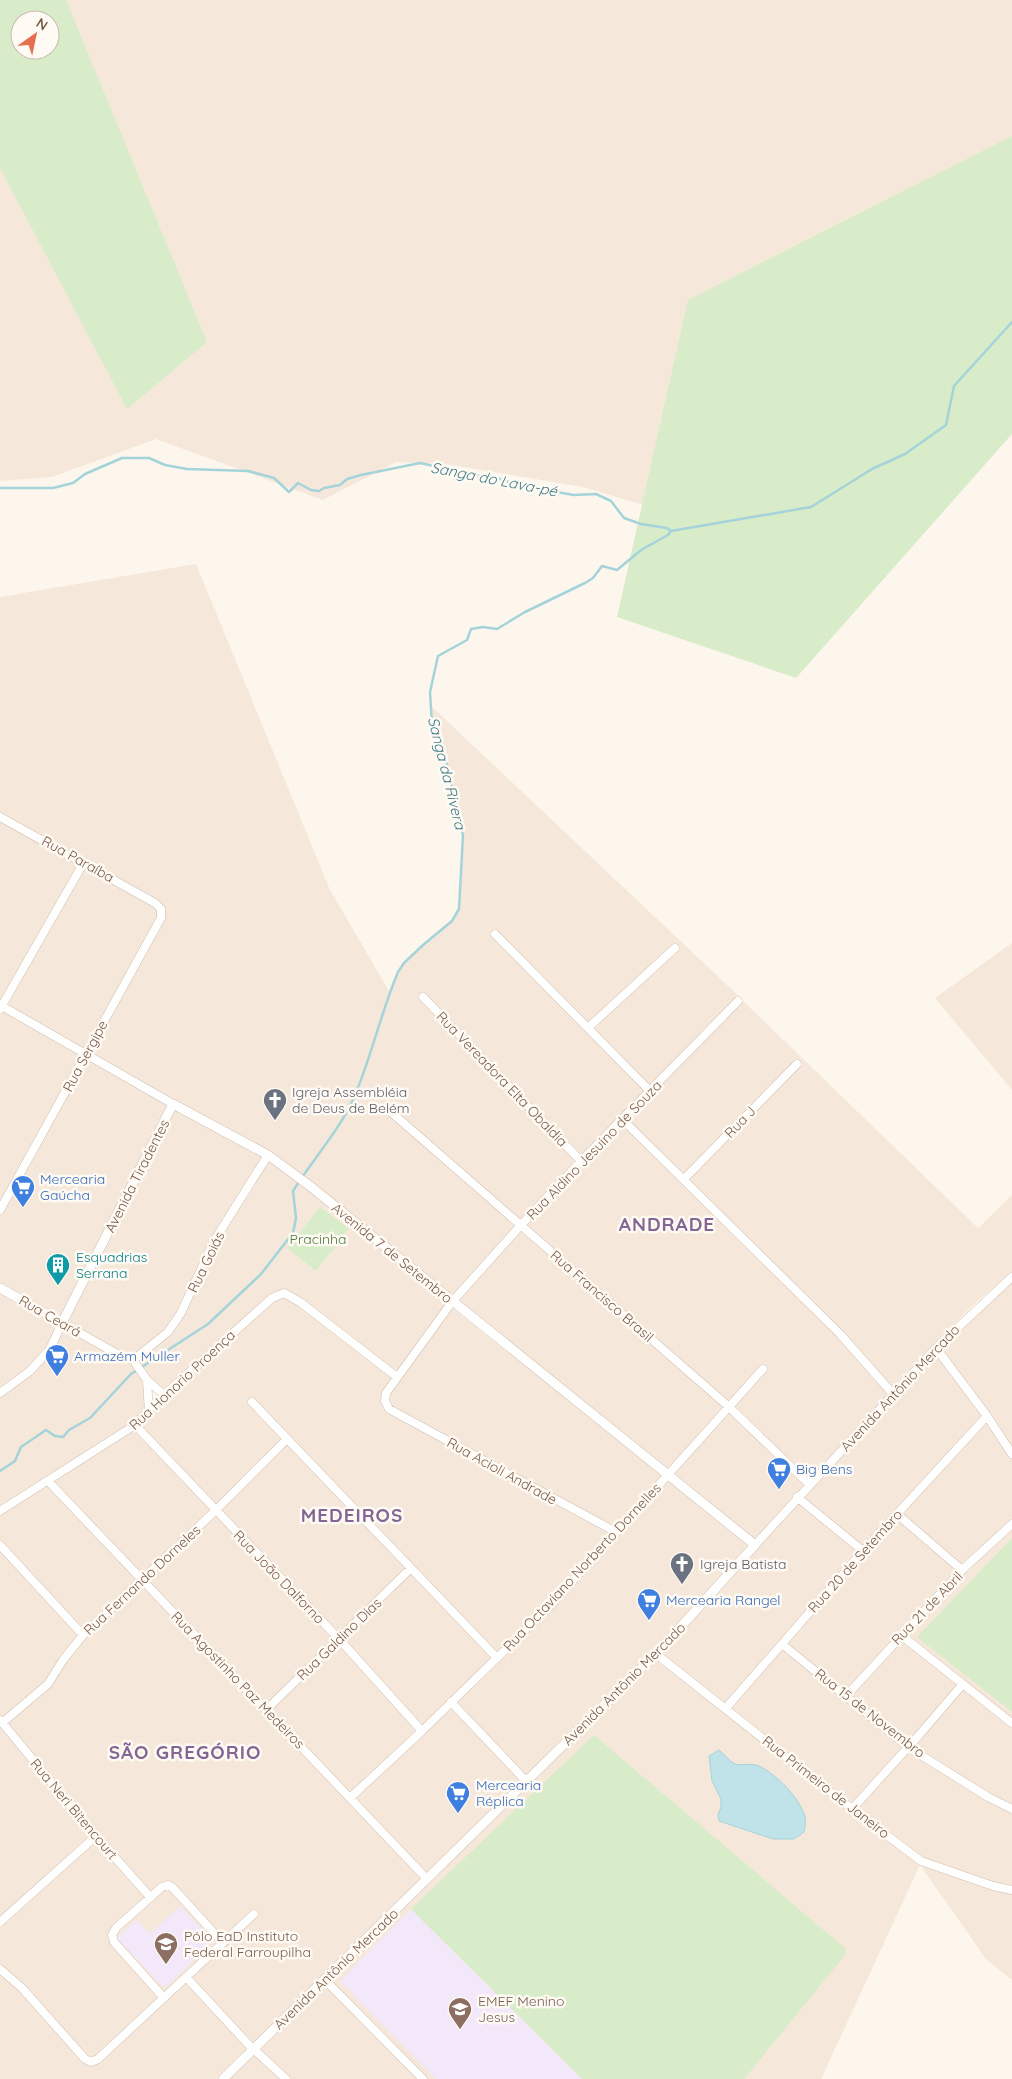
<svg xmlns="http://www.w3.org/2000/svg" width="1012" height="2079" viewBox="0 0 1012 2079" font-family="Quicksand,sans-serif">
  <style>
    .residential { fill: #f5e8da; fill-rule: evenodd }
    .education { fill: #f3e8fa }
    .green { fill: #d8ecc9; fill-rule: evenodd }
    .water { fill: #bfe3e8; stroke: #a5d3da }
    .lines { fill: none; stroke-linecap: round; stroke-linejoin: round }
    .stream { stroke: #a5d3da; stroke-width: 2.5 }
    .minor-casing { stroke: #d1beb0; stroke-width: 9 }
    .tertiary-casing { stroke: #d1beb0; stroke-width: 10 }
    .minor { stroke: #fff; stroke-width: 8 }
    .tertiary { stroke: #fff; stroke-width: 9 }
    .labels { text-anchor: middle; dominant-baseline: central; stroke-width: 5; stroke-linejoin: round; paint-order: stroke }
    .street-label { font-size: 14px; fill: #7a5c4d; stroke: #fffaf3 }
    .worship-label { font-size: 14px; fill: #5b616d; stroke: #fffaf3; text-anchor: start }
    .shop-label { font-size: 14px; fill: #366cbe; stroke: #fffaf3; text-anchor: start }
    .park-label { font-size: 14px; fill: #537a41; stroke: #fffaf3 }
    .culture-label { font-size: 14px; fill: #0d838f; stroke: #fffaf3; text-anchor: start }
    .education-label { font-size: 14px; fill: #785e54; stroke: #fffaf3; text-anchor: start }
    .water-label { font-size: 15px; font-style: italic; fill: #437c86; stroke: #fffaf3 }
    .district-label { font-size: 19px; font-weight: bold; letter-spacing: 1px; fill: #846695; stroke: #fffaf3 }
  </style>
  <rect width="100%" height="100%" fill="#fdf6ec"/>
  <path class="residential" d="M 0,0 L 1012,0 L 1012,305 L 683,517 L 583,487 L 445,464 L 396,462 L 323,500 L 156,439 L 52,477 L 0,481 ZM 20,20 L 50,20 L 50,50 L 20,50 Z
    M 196,564 L 330,890 L 389,991 L 403,963 L 452,922 L 460,907 L 464,834 L 441,740 L 432,726 L 431,706 L 742,999 L 736,998 L 651,1087 L 593,1027 L 495,931 L 493,931 L 492,936 L 583,1025 L 647,1091 L 581,1157 L 425,995 L 421,994 L 421,998 L 577,1161 L 452,1296 L 303,1175 L 270,1151 L 171,1099 L 90,1053 L 164,917 L 156,900 L 0,813 L 0,597 Z
    M 0,821 L 80,862 L 0,1002 Z
    M 85,866 L 154,905 L 160,910 L 160,917 L 86,1050 L 6,1004 Z
    M 1012,943 L 1012,1090 L 935,998 Z
    M 743,1001 L 978,1228 L 1012,1195 L 1012,1272 L 974,1304 L 892,1388 L 689,1178 L 626,1120 Z
    M 3,1010 L 83,1054 L 0,1203 L 0,1015 Z
    M 88,1058 L 168,1104 L 61,1317 L 0,1283 L 0,1214 Z
    M 175,1110 L 264,1158 L 179,1312 L 166,1330 L 131,1358 L 67,1322 Z
    M 624,1124 L 828,1326 L 889,1394 L 809,1481 L 732,1404 L 765,1370 L 766,1367 L 762,1366 L 728,1402 L 525,1225 L 581,1165 Z
    M 268,1160 L 299,1183 L 448,1304 L 397,1373 L 285,1290 L 164,1391 L 149,1379 L 136,1361 L 170,1334 L 216,1243 Z
    M 521,1229 L 725,1406 L 669,1469 L 457,1300 Z
    M 1011,1282 L 1012,1284 L 1012,1449 L 939,1348 Z
    M 0,1293 L 58,1326 L 49,1347 L 27,1370 L 0,1390 Z
    M 284,1296 L 317,1318 L 393,1378 L 382,1401 L 386,1412 L 611,1533 L 549,1603 L 497,1654 L 282,1439 L 215,1507 L 139,1426 L 166,1396 L 273,1301 Z
    M 452,1308 L 663,1476 L 615,1529 L 391,1407 L 387,1402 L 390,1392 Z
    M 64,1327 L 131,1362 L 144,1381 L 147,1408 L 135,1422 L 0,1508 L 0,1396 L 33,1374 L 53,1351 Z
    M 935,1352 L 984,1416 L 862,1548 L 802,1496 Z
    M 729,1409 L 805,1485 L 755,1540 L 673,1472 Z
    M 987,1421 L 1012,1458 L 1012,1521 L 962,1567 L 902,1514 Z
    M 135,1429 L 212,1510 L 142,1575 L 53,1482 Z
    M 288,1443 L 407,1568 L 339,1635 L 220,1511 Z
    M 667,1480 L 748,1546 L 654,1651 L 525,1776 L 455,1702 Z
    M 49,1486 L 137,1579 L 83,1631 L 0,1540 L 0,1514 Z
    M 798,1501 L 860,1552 L 725,1704 L 662,1654 Z
    M 215,1515 L 335,1639 L 266,1705 L 146,1579 Z
    M 898,1518 L 958,1570 L 846,1691 L 785,1643 Z
    M 1012,1529 L 1012,1719 L 905,1634 L 964,1572 Z
    M 0,1549 L 79,1635 L 46,1682 L 3,1719 L 0,1715 Z
    M 411,1573 L 493,1658 L 422,1726 L 343,1639 Z
    M 142,1583 L 422,1877 L 252,2044 L 190,1978 L 223,1939 L 168,1882 L 160,1884 L 149,1894 L 6,1723 L 51,1685 L 84,1637 Z
    M 901,1639 L 957,1685 L 908,1743 L 851,1695 Z
    M 339,1643 L 418,1730 L 350,1793 L 269,1710 Z
    M 782,1647 L 904,1746 L 852,1806 L 730,1707 Z
    M 658,1659 L 921,1864 L 1012,1893 L 1012,1980 L 986,1959 L 920,1865 L 821,2079 L 427,2079 L 330,1981 Z
    M 962,1689 L 1012,1726 L 1012,1806 L 990,1795 L 913,1746 Z
    M 451,1707 L 521,1780 L 426,1873 L 353,1798 Z
    M 0,1725 L 92,1835 L 0,1918 Z
    M 910,1750 L 1012,1812 L 1012,1888 L 992,1884 L 921,1857 L 856,1809 Z
    M 95,1840 L 146,1897 L 109,1935 L 161,1998 L 97,2056 L 86,2057 L 0,1966 L 0,1927 Z
    M 168,1888 L 219,1942 L 164,1994 L 117,1941 L 115,1935 L 164,1889 Z
    M 0,1972 L 20,1989 L 85,2061 L 99,2062 L 186,1981 L 249,2047 L 216,2079 L 0,2079 Z
    M 326,1985 L 419,2079 L 289,2079 L 259,2050 Z
    M 255,2054 L 282,2079 L 229,2079 Z"/>
  <path class="education" d="M 180,1906 L 213,1942 L 164,1988 L 117,1938 L 137,1920 L 150,1934 Z
    M 411,1909 L 582,2079 L 436,2079 L 340,1981 Z"/>
  <path class="green" d="M 0,0 L 66,0 L 207,342 L 127,409 L 0,168 ZM 20,20 L 50,20 L 50,50 L 20,50 Z
    M 1012,136 L 1012,434 L 796,678 L 617,617 L 688,300 Z
    M 320,1207 L 349,1229 L 316,1271 L 287,1248 Z
    M 1012,1538 L 1012,1712 L 917,1637 Z
    M 594,1735 L 846,1949 L 845,1955 L 744,2079 L 582,2079 L 411,1909 Z"/>
  <path class="water" d="M 719,1750 C 724,1754 729,1760 733,1763 C 740,1767 750,1762 759,1766 C 776,1774 800,1798 805,1817 C 806,1821 805,1827 804,1832 L 794,1839 L 773,1839 L 719,1821 L 718,1815 L 721,1807 L 721,1799 L 712,1781 L 709,1756 Z"/>
  <g class="lines">
    <path class="stream" d="M 0,488 L 53,488 L 73,483 L 85,474 L 122,458 L 149,458 L 165,465 L 187,469 L 248,471 L 274,478 L 289,492 L 298,483 L 311,490 L 319,491 L 324,488 L 340,485 L 347,479 L 361,475 L 420,463 L 434,466 L 443,471 L 497,478 L 521,486 L 574,495 L 596,494 L 611,501 L 624,518 L 641,524 L 667,528 L 671,531
      M 671,531 L 811,507 L 872,469 L 905,454 L 946,425 L 954,386 L 1012,322
      M 0,1471 L 15,1461 L 21,1447 L 46,1430 L 55,1436 L 63,1437 L 69,1430 L 90,1418 L 131,1374 L 208,1324 L 261,1274 L 293,1233 L 296,1218 L 293,1191 C 312,1160 341,1129 355,1095 C 372,1055 381,1012 398,972 L 404,963 L 423,945 L 452,921 L 459,909 L 463,835 L 442,742 L 432,725 L 430,692 L 438,656 L 467,640 L 471,629 L 483,627 L 497,629 L 525,612 L 585,583 L 593,578 L 602,566 L 617,570 L 641,550 L 668,535 L 671,531"/>
    <g class="minor-casing">
      <path id="minor" d="M 0,817 L 155,903 L 161,909 L 161,918 L 0,1210
        M 495,934 L 650,1091
        M 423,997 L 581,1161
        M 0,1005 L 173,1104
        M 0,1009 L 84,862
        M 589,1027 L 675,948
        M 391,1112 L 728,1406 L 809,1484
        M 623,1120 L 840,1334 L 893,1394
        M 684,1179 L 797,1064
        M 936,1348 L 987,1416 L 1012,1454
        M 133,1360 L 168,1332 L 181,1313 L 214,1241 L 268,1155
        M 147,1380 L 149,1412
        M 0,1393 L 30,1371 L 50,1349 L 62,1323 L 119,1355 L 133,1360 L 147,1380 L 164,1395
        M 252,1402 L 497,1658
        M 135,1425 L 339,1639 L 422,1731
        M 49,1482 L 427,1879
        M 797,1497 L 863,1551
        M 0,1511 L 135,1425 L 164,1395 L 272,1298 L 284,1293 L 300,1302 L 397,1377
        M 897,1514 L 962,1570
        M 616,1532 L 389,1409 L 385,1401 L 386,1393 L 452,1302 L 521,1225 L 581,1161 L 738,1001
        M 0,1545 L 83,1635
        M 755,1545 L 936,1348 L 1012,1277
        M 901,1635 L 1012,1723
        M 782,1644 L 908,1747 L 988,1797 L 1012,1809
        M 656,1654 L 852,1809 L 921,1861 L 993,1886 L 1012,1890
        M 847,1695 L 962,1570 L 1012,1524
        M 451,1702 L 526,1781
        M 726,1708 L 863,1551 L 987,1416
        M 266,1710 L 411,1568
        M 0,1720 L 96,1836 L 150,1897
        M 2,1723 L 48,1684 L 63,1660 L 83,1635 L 215,1511 L 287,1439
        M 350,1798 L 422,1731 L 551,1605 L 763,1369
        M 852,1809 L 920,1734 L 962,1685
        M 0,1922 L 96,1836
        M 0,1969 L 22,1988 L 85,2059 L 91,2062 L 98,2059 L 254,1914
        M 186,1977 L 248,2044 L 286,2079
        M 325,1980 L 423,2079
        M 164,1998 L 114,1942 L 112,1935 L 116,1928 L 162,1887 L 168,1885 L 173,1888 L 223,1943"/>
    </g>
    <g class="tertiary-casing">
      <path id="tertiary" d="M 0,1288 L 62,1323 L 173,1104 L 268,1155 L 310,1186 L 755,1545 L 656,1654 L 223,2079"/>
    </g>
    <use href="#minor" class="minor"/>
    <use href="#tertiary" class="tertiary"/>
  </g>
  <defs>
    <g id="church-pin" transform="scale(1.25)"><path d="M0 17L-7.5 6A9.5 9.5 0 1 1 7.5 6Z" fill="#6b7280" stroke="#fffaf3"/><path d="M-1.2-6h2.4v3.5h3.3v2.4h-3.3V6h-2.4V-.1h-3.3v-2.4h3.3Z" fill="#fff"/></g>
    <g id="supermarket-pin" transform="scale(1.25)"><path d="M0 17L-7.5 6A9.5 9.5 0 1 1 7.5 6Z" fill="#3f7fe0" stroke="#fffaf3"/><path d="M-6-5.5h2.5l.6 2H6L4.5 2H-2.5L-4.4-4H-6ZM-1.5 3.2a1.3 1.3 0 1 0 .1 0ZM3 3.2a1.3 1.3 0 1 0 .1 0Z" fill="#fff"/></g>
    <g id="building-pin" transform="scale(1.25)"><path d="M0 17L-7.5 6A9.5 9.5 0 1 1 7.5 6Z" fill="#0f9aa8" stroke="#fffaf3"/><path d="M-4-6H4V6H1V3H-1V6H-4ZM-2.5-4.3h1.7v1.8h-1.7ZM.8-4.3h1.7v1.8H.8ZM-2.5-1h1.7V.8h-1.7ZM.8-1h1.7V.8H.8Z" fill="#fff"/></g>
    <g id="university-pin" transform="scale(1.25)"><path d="M0 17L-7.5 6A9.5 9.5 0 1 1 7.5 6Z" fill="#8d6e63" stroke="#fffaf3"/><path d="M0-5L7-2L0 1L-7-2ZM-4 1L0 2.5L4 1V4Q0 6-4 4Z" fill="#fff"/></g>
    <g id="school-pin" transform="scale(1.25)"><path d="M0 17L-7.5 6A9.5 9.5 0 1 1 7.5 6Z" fill="#8d6e63" stroke="#fffaf3"/><path d="M0-5L7-2L0 1L-7-2ZM-4 1L0 2.5L4 1V4Q0 6-4 4Z" fill="#fff"/></g>
  </defs>
  <g fill-rule="evenodd">
    <use href="#church-pin" x="275" y="1100"/>
    <use href="#supermarket-pin" x="23" y="1187"/>
    <use href="#building-pin" x="58" y="1265"/>
    <use href="#supermarket-pin" x="57" y="1356"/>
    <use href="#supermarket-pin" x="779" y="1469"/>
    <use href="#church-pin" x="682" y="1564"/>
    <use href="#supermarket-pin" x="649" y="1600"/>
    <use href="#supermarket-pin" x="458" y="1793"/>
    <use href="#university-pin" x="166" y="1944"/>
    <use href="#school-pin" x="460" y="2009"/>
  </g>
  <g class="labels">
    <g class="street-label">
      <text transform="translate(78 859) rotate(29)">Rua Paraíba</text>
      <text transform="translate(85 1056) rotate(-62)">Rua Sergipe</text>
      <text transform="translate(502 1079) rotate(46)">Rua Vereadora Elta Obaldia</text>
      <text transform="translate(740 1122) rotate(-46)">Rua J</text>
      <text transform="translate(594 1150) rotate(-46)">Rua Aldino Jesuino de Souza</text>
      <text transform="translate(137 1176) rotate(-63)">Avenida Tiradentes</text>
      <text transform="translate(392 1253) rotate(39)">Avenida 7 de Setembro</text>
      <text transform="translate(206 1262) rotate(-64)">Rua Goiás</text>
      <text transform="translate(602 1296) rotate(41)">Rua Francisco Brasil</text>
      <text transform="translate(50 1316) rotate(30)">Rua Ceará</text>
      <text transform="translate(182 1380) rotate(-43)">Rua Honorio Proença</text>
      <text transform="translate(900 1388) rotate(-47)">Avenida Antônio Mercado</text>
      <text transform="translate(502 1471) rotate(29)">Rua Acioli Andrade</text>
      <text transform="translate(855 1561) rotate(-48)">Rua 20 de Setembro</text>
      <text transform="translate(582 1567) rotate(-47)">Rua Octaviano Norberto Dornelles</text>
      <text transform="translate(279 1577) rotate(46)">Rua João Dalforno</text>
      <text transform="translate(142 1580) rotate(-43)">Rua Fernando Dorneles</text>
      <text transform="translate(927 1608) rotate(-46)">Rua 21 de Abril</text>
      <text transform="translate(339 1639) rotate(-44)">Rua Galdino Dias</text>
      <text transform="translate(238 1680) rotate(46)">Rua Agostinho Paz Medeiros</text>
      <text transform="translate(624 1684) rotate(-45)">Avenida Antônio Mercado</text>
      <text transform="translate(870 1713) rotate(38)">Rua 15 de Novembro</text>
      <text transform="translate(826 1787) rotate(38)">Rua Primeiro de Janeiro</text>
      <text transform="translate(74 1809) rotate(50)">Rua Neri Bitencourt</text>
      <text transform="translate(336 1969) rotate(-44)">Avenida Antônio Mercado</text>
    </g>
    <g class="worship-label">
      <text x="292" y="1092">Igreja Assembléia<tspan x="292" dy="16">de Deus de Belém</tspan></text>
      <text x="700" y="1564">Igreja Batista</text>
    </g>
    <g class="shop-label">
      <text x="40" y="1179">Mercearia<tspan x="40" dy="16">Gaúcha</tspan></text>
      <text x="74" y="1356">Armazém Muller</text>
      <text x="796" y="1469">Big Bens</text>
      <text x="666" y="1600">Mercearia Rangel</text>
      <text x="476" y="1785">Mercearia<tspan x="476" dy="16">Réplica</tspan></text>
    </g>
    <g class="park-label">
      <text x="318" y="1239">Pracinha</text>
    </g>
    <g class="culture-label">
      <text x="76" y="1257">Esquadrias<tspan x="76" dy="16">Serrana</tspan></text>
    </g>
    <g class="education-label">
      <text x="184" y="1936">Pólo EaD Instituto<tspan x="184" dy="16">Federal Farroupilha</tspan></text>
      <text x="478" y="2001">EMEF Menino<tspan x="478" dy="16">Jesus</tspan></text>
    </g>
    <g class="water-label">
      <text transform="translate(494 479) rotate(11)">Sanga do Lava-pé</text>
      <text transform="translate(447 773) rotate(76)">Sanga da Rivera</text>
    </g>
    <g class="district-label">
      <text x="667" y="1224">ANDRADE</text>
      <text x="352" y="1515">MEDEIROS</text>
      <text x="185" y="1752">SÃO GREGÓRIO</text>
    </g>
  </g>
  <g transform="translate(35 35) rotate(33)"><circle r="24" fill="#fffaf3" stroke="#cabbb1"/>
  <path d="M0-4L9 19L0 12L-9 19Z" fill="#e76f51"/>
  <text y="-8" font-size="14" font-weight="bold" text-anchor="middle" fill="#7a5c4d">N</text>
  </g>
</svg>
